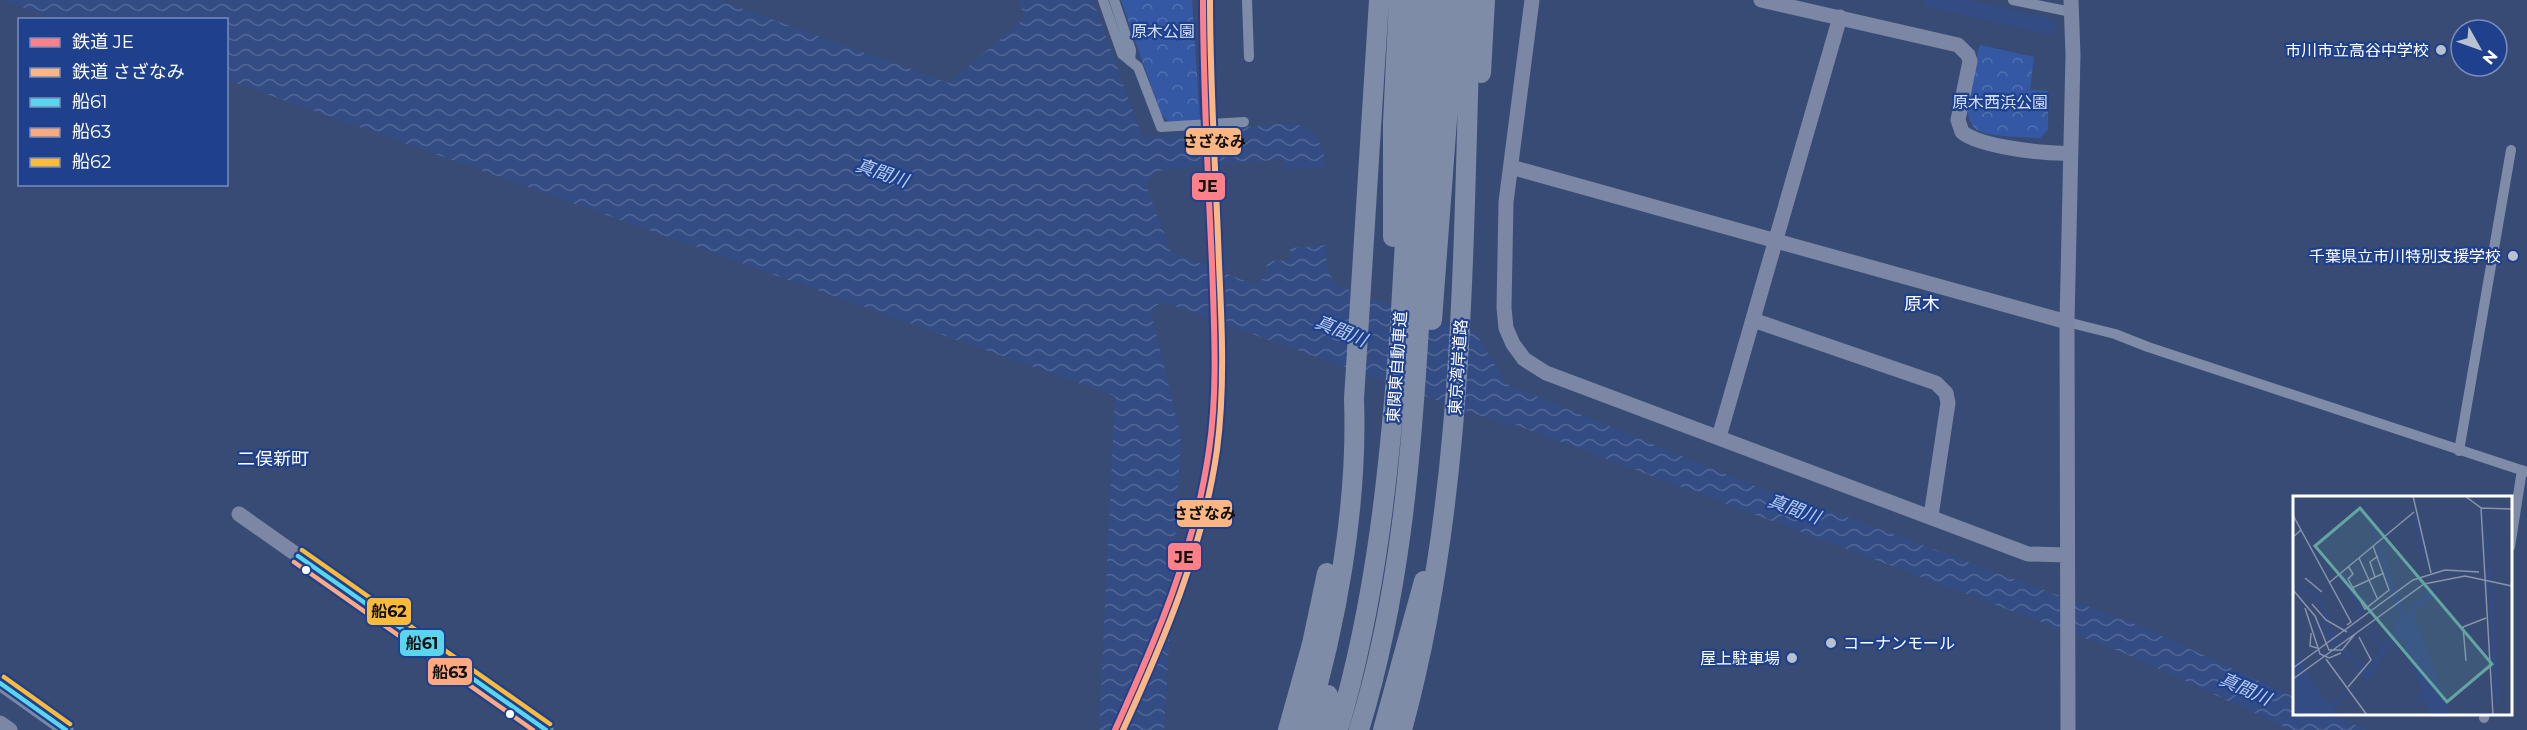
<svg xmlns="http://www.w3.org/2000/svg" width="2527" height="730" viewBox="0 0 2527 730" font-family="Montserrat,'Noto Sans JP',sans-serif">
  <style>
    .forest { fill: url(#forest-crowns) }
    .water { fill: url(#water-waves) }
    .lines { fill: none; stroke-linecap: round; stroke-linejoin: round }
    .river { stroke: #334c83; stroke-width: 16 }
    .street { stroke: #7f8ca8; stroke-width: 10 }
    .secondary { stroke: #7b87a4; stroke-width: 15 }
    .highway { stroke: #7f8ca7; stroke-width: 20 }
    .bus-1-casing { stroke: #1f418d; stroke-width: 9 }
    .bus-2-casing { stroke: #1f418d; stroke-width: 9 }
    .bus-3-casing { stroke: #1f418d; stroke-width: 9 }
    .bus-1 { stroke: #5ad5f0; stroke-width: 4.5 }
    .bus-2 { stroke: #ffa980; stroke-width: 4.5 }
    .bus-3 { stroke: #fbbb3a; stroke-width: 4.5 }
    .rail-1-casing { stroke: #1f418d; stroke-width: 10 }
    .rail-2-casing { stroke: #1f418d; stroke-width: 10 }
    .rail-1 { stroke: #ff8088; stroke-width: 6 }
    .rail-2 { stroke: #fcb683; stroke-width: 6 }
    .poi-dot { fill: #b9c0ce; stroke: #1f418d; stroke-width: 2 }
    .bus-dot { fill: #fff; stroke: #1f418d; stroke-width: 2 }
    .labels { text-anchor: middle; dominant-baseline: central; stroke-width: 4.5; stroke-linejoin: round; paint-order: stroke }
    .park-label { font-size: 16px; fill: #d2dff9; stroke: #1f418d }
    .poi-label { font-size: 16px; fill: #fff; stroke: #1f418d; text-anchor: end }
    .street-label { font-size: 16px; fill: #fff; stroke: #1f418d }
    .water-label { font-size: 18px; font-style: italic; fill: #b9ccf3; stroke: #1f418d }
    .neighbourhood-label { font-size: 18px; fill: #fff; stroke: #1f418d }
    .inset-river { fill: none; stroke: #334c83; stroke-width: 3 }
    .inset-road { fill: none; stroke: #8893ac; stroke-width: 1.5 }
    .view { fill: #63a6a1; fill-opacity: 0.15; stroke: #63a6a1; stroke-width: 3 }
    .inset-edge { fill: none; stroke: #fff; stroke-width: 3 }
    .line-badge { stroke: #1f418d; stroke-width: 2 }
    .pale-badge-label { font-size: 16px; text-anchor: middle; font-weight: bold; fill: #111 }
  </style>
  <defs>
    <pattern id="forest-crowns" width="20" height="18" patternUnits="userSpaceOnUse" patternTransform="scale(1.5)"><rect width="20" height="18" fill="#3458a3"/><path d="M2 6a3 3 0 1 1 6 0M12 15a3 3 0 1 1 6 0" fill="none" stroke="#5271b1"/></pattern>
    <pattern id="water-waves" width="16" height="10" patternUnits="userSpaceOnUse" patternTransform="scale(1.5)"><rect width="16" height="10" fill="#334c83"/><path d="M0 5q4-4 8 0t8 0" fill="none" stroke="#526796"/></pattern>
  </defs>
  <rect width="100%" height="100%" fill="#384b74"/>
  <path class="forest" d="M 1121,0 L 1192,0 L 1200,120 L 1169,122 L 1161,114 Z
    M 1980,45 L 2034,57 L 2030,90 L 2048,91 L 2048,130 L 2040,138 C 2022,137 2002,137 1984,133 C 1952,125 1975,67 1980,45 Z"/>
  <path class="water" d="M 1,0 L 718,0 L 949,83 L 1025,18 L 1019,0 L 1093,0 L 1142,137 L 1288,123 C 1314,126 1323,142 1326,167 L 1284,169 L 1283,159 L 1155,171 L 1146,185 L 1171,252 L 1255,285 L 1266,276 L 1267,261 L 1291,260 L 1290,248 L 1326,245 L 1327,268 L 1335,285 L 1477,335 L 1506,384 L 1782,497 L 1847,517 L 2138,625 L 2294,697 L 2294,714 L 2330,714 L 2366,730 L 2292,730 L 2124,653 L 1511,423 L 1509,426 L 1163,302 L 1154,307 L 1152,316 L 1181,437 L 1164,730 L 1099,730 L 1115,396 L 227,80 L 226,20 L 56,19 Z"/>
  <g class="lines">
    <path class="river" d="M 1931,0 L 2048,26"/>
    <path class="street" d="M 1103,0 L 1122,54 L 1138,67 L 1161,127 L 1244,122
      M 1114,0 L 1131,50 L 1130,61
      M 1247,0 L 1249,57
      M 2013,0 L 2071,12
      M 2067,322 L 2115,334 L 2148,347 L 2527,472
      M 2459,451 L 2511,150
      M 2510,547 L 2522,470
      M 2484,718 L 2485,714"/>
    <path class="secondary" d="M 1532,0 L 1506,202 L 1504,308 L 1506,328 L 1513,344 L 1524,359 L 1546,373 L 2028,554 L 2067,555
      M 1761,0 L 1958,45 L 1968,55 L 1970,61 L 1958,120 L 1962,132 C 1980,147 2045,154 2070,153
      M 1511,167 L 2067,322
      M 1753,320 L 1936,383 L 1946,393 L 1948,403 L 1931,516
      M 1719,437 L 1840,17
      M 239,514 L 546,730
      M 0,683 L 66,730
      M 0,723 L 10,730
      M 2068,730 L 2067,322 L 2073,55 L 2071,0"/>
    <path class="highway" d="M 1481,73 L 1485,0
      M 1393,237 L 1393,122 L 1399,0
      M 1432,320 L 1456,0
      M 1288,730 L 1312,644 L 1327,573
      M 1305,730 C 1336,627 1358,507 1354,399 L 1379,0
      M 1319,730 L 1328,695
      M 1338,730 C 1377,598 1390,463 1400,327 C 1407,218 1412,109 1419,0
      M 1359,730 C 1399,599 1411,463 1419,327 C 1426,218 1432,109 1438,0
      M 1383,730 L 1424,581
      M 1402,730 C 1467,492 1462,245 1471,0"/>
    <g class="bus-1-casing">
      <path id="bus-1" d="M 298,556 L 546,730
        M 0,683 L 66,730"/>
    </g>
    <g class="bus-2-casing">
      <path id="bus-2" d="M 294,562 L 533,730"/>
    </g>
    <g class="bus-3-casing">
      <path id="bus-3" d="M 302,550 L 550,724
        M 4,677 L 70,724"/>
    </g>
    <use href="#bus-1" class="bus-1"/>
    <use href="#bus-2" class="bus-2"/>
    <use href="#bus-3" class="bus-3"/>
    <g class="rail-1-casing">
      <path id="rail-1" d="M 1115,730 C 1156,640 1195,549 1209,450 C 1218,389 1214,326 1212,264 C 1208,176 1203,88 1203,0"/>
    </g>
    <g class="rail-2-casing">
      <path id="rail-2" d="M 1123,730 C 1164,640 1203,549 1217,450 C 1225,389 1222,326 1219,264 C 1216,176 1210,88 1210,0"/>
    </g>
    <use href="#rail-1" class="rail-1"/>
    <use href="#rail-2" class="rail-2"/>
  </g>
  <g class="poi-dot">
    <circle cx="2441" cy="50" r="6"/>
    <circle cx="2513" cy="256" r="6"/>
    <circle cx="1831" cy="643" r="6"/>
    <circle cx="1792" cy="658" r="6"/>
  </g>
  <g class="bus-dot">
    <circle cx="306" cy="570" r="5"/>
    <circle cx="510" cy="714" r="5"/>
  </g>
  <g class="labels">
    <g class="park-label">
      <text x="1163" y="31">原木公園</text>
      <text x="2000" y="102">原木西浜公園</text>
    </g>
    <g class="poi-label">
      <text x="2429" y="50">市川市立高谷中学校</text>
      <text x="2501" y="256">千葉県立市川特別支援学校</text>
      <text x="1843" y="643" text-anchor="start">コーナンモール</text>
      <text x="1780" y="658">屋上駐車場</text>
    </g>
    <g class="street-label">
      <text transform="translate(1397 367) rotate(-86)">東関東自動車道</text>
      <text transform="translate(1458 367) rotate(-86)">東京湾岸道路</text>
    </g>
    <g class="water-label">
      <text transform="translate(882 173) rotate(19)">真間川</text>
      <text transform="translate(1341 331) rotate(22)">真間川</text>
      <text transform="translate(1794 509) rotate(20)">真間川</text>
      <text transform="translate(2245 689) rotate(24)">真間川</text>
    </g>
    <g class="neighbourhood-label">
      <text x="1922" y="304">原木</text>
      <text x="273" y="459">二俣新町</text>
    </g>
  </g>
  <g transform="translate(2293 496)">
    <rect width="219" height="219" fill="#384b74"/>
    <path d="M 70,0 L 112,119 L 140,91 L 143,99 L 120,117 L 158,219 L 137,219 L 132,204 L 123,204 L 130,198 L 109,143 L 101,142 L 74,186 L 61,167 L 31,138 L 38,135 L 46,150 L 74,174 L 103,129 L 95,116 L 104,126 L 108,121 L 98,98 ZM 191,12 L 196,49 L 207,207 L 202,207 ZM 0,153 L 31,204 L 40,206 L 54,194 L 56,197 L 42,209 L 41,219 L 0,219 Z" fill="#334c83"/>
    <path class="inset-river" d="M 122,21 L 134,69M 49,78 L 70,120M 0,89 L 24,100 L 36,124 L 33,137M 75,129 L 88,153"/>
    <path class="inset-road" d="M 120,0 L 138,77M 172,0 L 188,12 L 200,219M 188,12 L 219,13M 0,19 L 8,34 L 0,41M 8,34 L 58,126 L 54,129M 66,62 L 85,104M 55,70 L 60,78 L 55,83 L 72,113 L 96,94 L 80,50M 82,81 L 77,66 L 85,60M 12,82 L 29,96M 37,86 L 121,16M 59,92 L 91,77M 0,94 L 22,120 L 36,154 L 49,154 L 62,138M 19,108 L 33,124 L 54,136M 12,112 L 27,158 L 36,162 L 48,157M 18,137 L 17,150 L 24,152M 33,163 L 74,219M 173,165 L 170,131 L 193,122M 0,172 L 120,84 L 152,74 L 186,76M 0,183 L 131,88 L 172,80 L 219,90M 55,191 L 78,164 L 66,141"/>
    <path class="view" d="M 67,12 L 199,168 L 154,206 L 22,50 Z"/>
    <rect width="219" height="219" class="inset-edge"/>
  </g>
  <g class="line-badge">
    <rect x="1185" y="127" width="57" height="29" rx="6" fill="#fcb683"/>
    <rect x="1191" y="172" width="35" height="29" rx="6" fill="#ff8088"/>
    <rect x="1176" y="499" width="57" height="29" rx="6" fill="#fcb683"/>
    <rect x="1167" y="542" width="35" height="29" rx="6" fill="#ff8088"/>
    <rect x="366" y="597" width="46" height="29" rx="6" fill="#fbbb3a"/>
    <rect x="399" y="629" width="46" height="28" rx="6" fill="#5ad5f0"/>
    <rect x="427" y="657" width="46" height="29" rx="6" fill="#ffa980"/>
  </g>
  <g class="pale-badge-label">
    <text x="1214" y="147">さざなみ</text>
    <text x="1208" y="192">JE</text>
    <text x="1204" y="519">さざなみ</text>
    <text x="1184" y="563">JE</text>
    <text x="389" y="617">船62</text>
    <text x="422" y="649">船61</text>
    <text x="450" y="678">船63</text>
  </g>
  <rect x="18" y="18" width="210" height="168" fill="#1f418d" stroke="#798dbb" stroke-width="1.5"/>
  <rect x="30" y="38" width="30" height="9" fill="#ff8088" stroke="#798dbb" stroke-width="1.5"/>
  <text x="72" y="48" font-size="18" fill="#ffffff">鉄道 JE</text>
  <rect x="30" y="68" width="30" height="9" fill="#fcb683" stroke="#798dbb" stroke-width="1.5"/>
  <text x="72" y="78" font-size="18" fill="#ffffff">鉄道 さざなみ</text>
  <rect x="30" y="98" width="30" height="9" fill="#5ad5f0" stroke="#798dbb" stroke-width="1.5"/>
  <text x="72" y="108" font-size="18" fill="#ffffff">船61</text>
  <rect x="30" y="128" width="30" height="9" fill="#ffa980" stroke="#798dbb" stroke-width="1.5"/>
  <text x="72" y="138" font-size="18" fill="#ffffff">船63</text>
  <rect x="30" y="158" width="30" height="9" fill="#fbbb3a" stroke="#798dbb" stroke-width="1.5"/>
  <text x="72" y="168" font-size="18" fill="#ffffff">船62</text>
  <g transform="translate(2479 48) rotate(130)"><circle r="28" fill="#1f418d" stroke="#798dbb" stroke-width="1.5"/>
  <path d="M0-4.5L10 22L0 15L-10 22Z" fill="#b9c0ce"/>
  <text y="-9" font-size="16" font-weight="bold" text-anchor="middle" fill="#ffffff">N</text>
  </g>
</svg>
